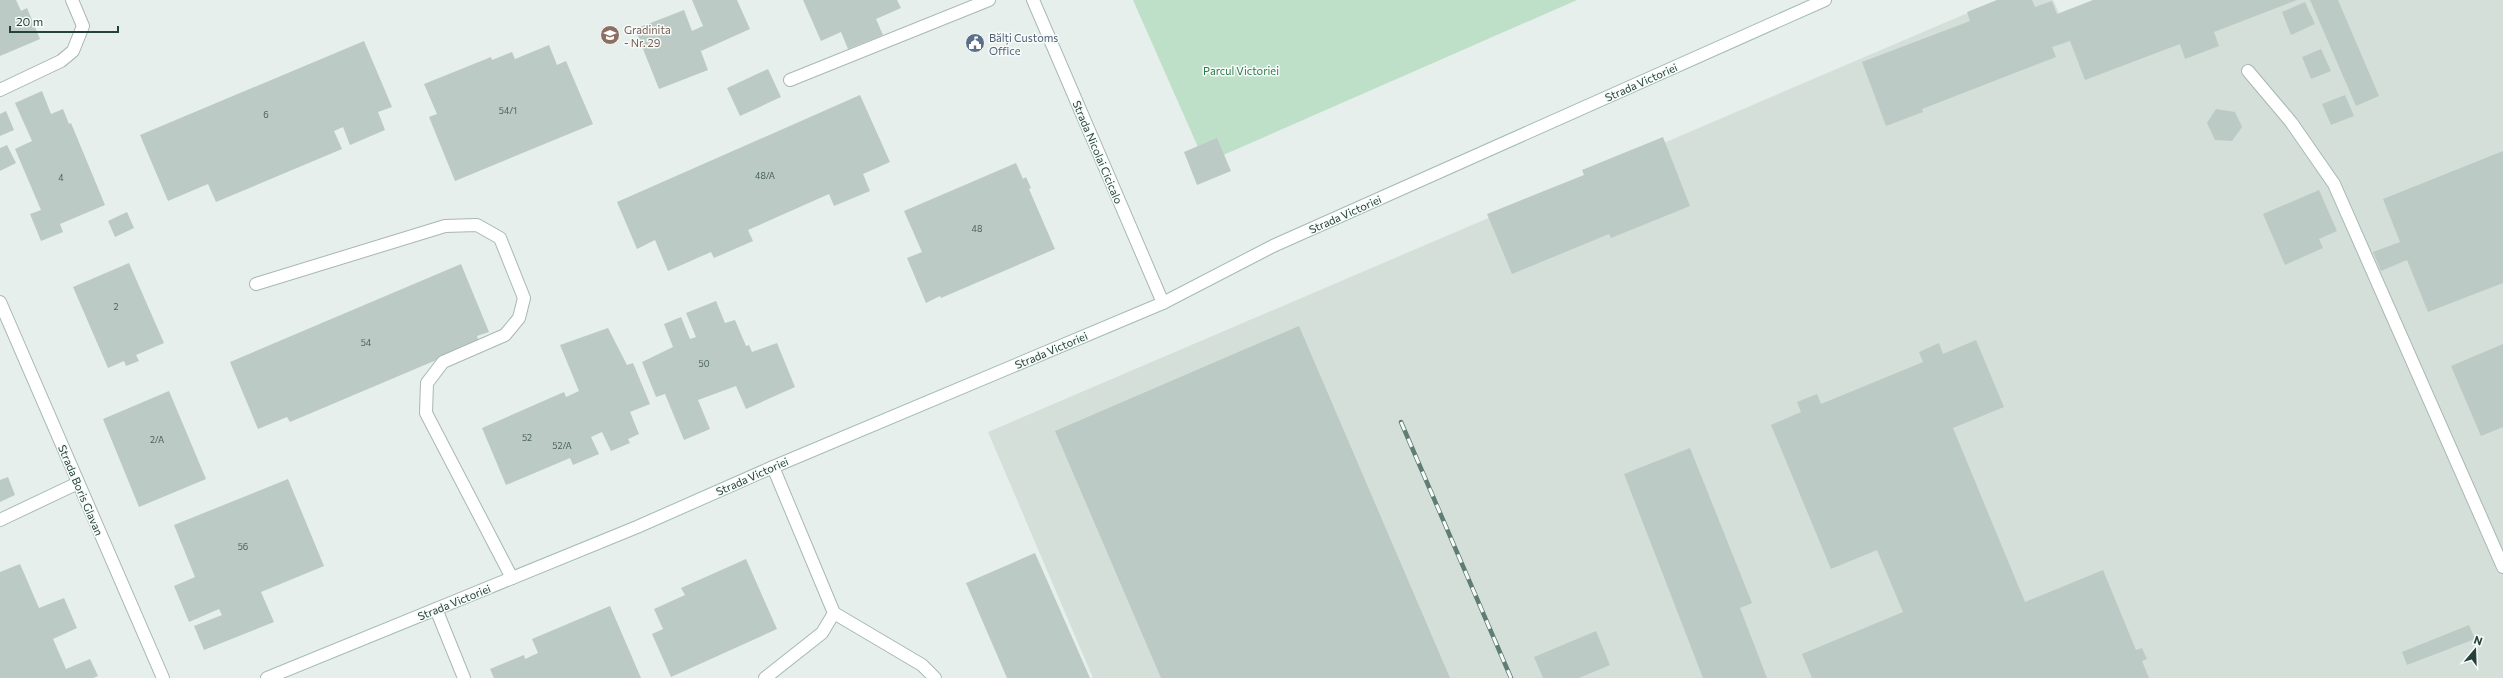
<svg xmlns="http://www.w3.org/2000/svg" width="2503" height="678" viewBox="0 0 2503 678" font-family="Commissioner,sans-serif">
  <style>
    .built { fill: #d4dfda }
    .green { fill: #bfe0c8 }
    .building { fill: #bbcac4 }
    .lines { fill: none; stroke-linecap: round; stroke-linejoin: round }
    .lane-casing { stroke: #a8b8b2; stroke-width: 14 }
    .street-casing { stroke: #a8b8b2; stroke-width: 14 }
    .secondary-casing { stroke: #a4bbb3; stroke-width: 14 }
    .lane { stroke: #fff; stroke-width: 12 }
    .street { stroke: #fff; stroke-width: 12 }
    .secondary { stroke: #fff; stroke-width: 12 }
    .rail-casing { stroke: #5f7d75; stroke-width: 4.5 }
    .rail { stroke: #f7fbf9; stroke-width: 3; stroke-dasharray: 9; stroke-linecap: butt }
    .labels { text-anchor: middle; dominant-baseline: central; stroke-width: 3; stroke-linejoin: round; paint-order: stroke }
    .number-label { font-size: 9px; fill: #4a645c }
    .education-label { font-size: 11px; fill: #785e54; stroke: #f7fbf9; text-anchor: start }
    .service-label { font-size: 11px; fill: #4e5e75; stroke: #f7fbf9; text-anchor: start }
    .park-label { font-size: 11px; fill: #2d7a4b; stroke: #f7fbf9 }
    .street-label { font-size: 11px; fill: #24423a; stroke: #f7fbf9 }
  </style>
  <rect width="100%" height="100%" fill="#e6efeb"/>
  <path class="built" d="M 1998,0 L 2053,0 L 2060,15 L 2100,0 L 2503,0 L 2503,678 L 1093,678 L 988,432 Z"/>
  <path class="green" d="M 1133,0 L 1577,0 L 1205,163 Z"/>
  <path class="building" d="M 0,0 L 16,0 L 21,11 L 27,8 L 40,39 L 0,56 Z
    M 692,0 L 737,0 L 750,29 L 701,51 L 697,41 L 708,70 L 659,89 L 635,29 L 684,10 L 692,31 L 703,26 Z
    M 803,0 L 897,0 L 901,8 L 876,19 L 883,35 L 848,49 L 841,32 L 821,41 Z
    M 1997,0 L 2032,0 L 2035,7 L 2052,1 L 2057,14 L 2093,0 L 2297,0 L 2214,32 L 2219,46 L 2185,59 L 2180,44 L 2085,80 L 2070,41 L 2052,47 L 2056,57 L 1922,109 L 1923,112 L 1886,126 L 1862,62 L 1970,21 L 1967,12 Z
    M 2310,0 L 2338,0 L 2379,96 L 2356,106 Z
    M 2305,2 L 2315,24 L 2291,35 L 2282,12 Z
    M 364,41 L 392,107 L 378,112 L 385,130 L 350,145 L 343,127 L 334,131 L 342,149 L 216,202 L 208,184 L 168,201 L 140,135 Z
    M 549,45 L 557,65 L 566,61 L 593,124 L 455,181 L 429,117 L 437,114 L 424,84 L 491,57 L 492,60 L 512,52 L 515,59 Z
    M 2321,49 L 2331,71 L 2311,79 L 2302,57 Z
    M 768,69 L 781,97 L 740,116 L 727,88 Z
    M 42,91 L 51,114 L 63,109 L 69,124 L 71,123 L 105,205 L 60,224 L 63,232 L 41,241 L 30,214 L 41,210 L 15,149 L 32,141 L 15,103 Z
    M 860,95 L 890,162 L 863,174 L 870,191 L 834,206 L 829,194 L 748,230 L 753,241 L 714,258 L 711,252 L 668,271 L 655,240 L 637,249 L 617,202 Z
    M 2345,95 L 2354,116 L 2331,125 L 2322,104 Z
    M 2216,109 L 2235,112 L 2242,127 L 2232,141 L 2215,140 L 2207,123 Z
    M 6,111 L 14,130 L 0,136 L 0,114 Z
    M 1663,137 L 1690,206 L 1611,238 L 1609,234 L 1512,274 L 1487,214 L 1584,175 L 1582,170 Z
    M 1217,138 L 1231,171 L 1197,185 L 1184,152 Z
    M 7,145 L 16,163 L 0,171 L 0,148 Z
    M 2503,151 L 2503,283 L 2428,312 L 2407,260 L 2381,271 L 2373,252 L 2400,242 L 2383,199 Z
    M 1016,163 L 1023,179 L 1026,177 L 1031,188 L 1029,189 L 1055,249 L 941,298 L 940,296 L 926,303 L 907,258 L 922,252 L 904,211 Z
    M 2319,190 L 2337,231 L 2319,239 L 2323,248 L 2285,265 L 2263,214 Z
    M 127,212 L 134,228 L 115,237 L 108,221 Z
    M 129,263 L 164,343 L 136,355 L 139,361 L 126,366 L 124,361 L 108,368 L 73,287 Z
    M 461,264 L 489,332 L 477,336 L 479,342 L 290,422 L 287,417 L 258,429 L 230,362 Z
    M 716,301 L 725,323 L 735,320 L 746,346 L 749,345 L 752,352 L 777,343 L 795,387 L 746,409 L 736,386 L 698,400 L 710,429 L 684,440 L 665,394 L 656,397 L 642,362 L 673,347 L 664,324 L 681,317 L 690,339 L 696,337 L 686,313 Z
    M 1299,326 L 1450,678 L 1161,678 L 1055,431 Z
    M 608,328 L 627,365 L 633,363 L 650,404 L 630,412 L 639,434 L 628,439 L 630,443 L 611,451 L 602,432 L 591,437 L 599,454 L 573,465 L 570,458 L 506,485 L 482,428 L 564,392 L 566,397 L 579,391 L 560,345 Z
    M 1976,340 L 2004,407 L 1953,428 L 2025,602 L 2103,570 L 2136,650 L 2142,648 L 2147,659 L 2142,661 L 2149,678 L 1812,678 L 1802,654 L 1903,612 L 1877,550 L 1831,569 L 1771,425 L 1801,412 L 1797,402 L 1817,394 L 1821,404 L 1923,362 L 1919,352 L 1939,343 L 1943,354 Z
    M 2503,344 L 2503,427 L 2481,436 L 2451,366 Z
    M 169,391 L 206,479 L 139,507 L 103,419 Z
    M 1690,448 L 1752,603 L 1740,608 L 1767,678 L 1703,678 L 1624,474 Z
    M 8,477 L 15,495 L 0,502 L 0,480 Z
    M 288,479 L 324,566 L 261,592 L 274,622 L 204,650 L 194,626 L 222,615 L 219,609 L 189,622 L 174,586 L 195,577 L 174,525 Z
    M 1035,553 L 1090,678 L 1007,678 L 966,583 Z
    M 746,559 L 777,629 L 671,677 L 652,634 L 663,629 L 654,609 L 685,595 L 681,588 Z
    M 20,564 L 39,608 L 64,598 L 77,628 L 53,639 L 66,669 L 90,659 L 98,676 L 93,678 L 0,678 L 0,572 Z
    M 610,606 L 641,678 L 494,678 L 490,669 L 524,655 L 525,659 L 538,653 L 532,639 Z
    M 2469,625 L 2475,639 L 2407,665 L 2402,652 Z
    M 1596,631 L 1610,665 L 1579,678 L 1543,678 L 1534,657 Z"/>
  <g class="lines">
    <g class="lane-casing">
      <path id="lane" d="M 2248,71 L 2291,122 L 2334,184 L 2503,567
        M 790,80 L 989,0
        M 0,90 L 61,61 L 73,51 L 83,26 L 72,0
        M 256,284 L 445,226 L 477,225 L 500,238 L 524,298 L 519,318 L 505,335 L 443,362 L 427,383 L 426,413 L 512,578
        M 0,520 L 78,483
        M 436,609 L 464,678
        M 834,613 L 922,665 L 935,678
        M 765,678 L 822,633 L 834,613 L 773,467"/>
    </g>
    <g class="street-casing">
      <path id="street" d="M 1033,0 L 1163,303
        M 0,302 L 163,678"/>
    </g>
    <g class="secondary-casing">
      <path id="secondary" d="M 267,678 L 637,527 L 773,467 L 1163,303 L 1273,246 L 1825,0"/>
    </g>
    <use href="#lane" class="lane"/>
    <use href="#street" class="street"/>
    <use href="#secondary" class="secondary"/>
    <g class="rail-casing">
      <path id="rail" d="M 1401,422 L 1511,678"/>
    </g>
    <use href="#rail" class="rail"/>
  </g>
  <defs>
    <g id="school-disc" transform="scale(1)"><circle r="9.5" fill="#8d6e63" stroke="#f7fbf9"/><path d="M0-5L7-2L0 1L-7-2ZM-4 1L0 2.5L4 1V4Q0 6-4 4Z" fill="#fff"/></g>
    <g id="civic-disc" transform="scale(1)"><circle r="9.5" fill="#5c6f8a" stroke="#f7fbf9"/><path d="M-.6-6.5H3V-4.5H.6V-3L4-1V1h2V6H-6V1h2V-1L-.6-3ZM-1.2 2.5V6h2.4V2.5Z" fill="#fff"/></g>
  </defs>
  <g fill-rule="evenodd">
    <use href="#school-disc" x="610" y="35"/>
    <use href="#civic-disc" x="975" y="43"/>
  </g>
  <g class="labels">
    <g class="number-label">
      <text x="508" y="110">54/1</text>
      <text x="266" y="114">6</text>
      <text x="765" y="175">48/A</text>
      <text x="61" y="177">4</text>
      <text x="977" y="228">48</text>
      <text x="116" y="306">2</text>
      <text x="366" y="342">54</text>
      <text x="704" y="363">50</text>
      <text x="527" y="437">52</text>
      <text x="157" y="439">2/A</text>
      <text x="562" y="445">52/A</text>
      <text x="243" y="546">56</text>
    </g>
    <g class="education-label">
      <text x="624" y="29">Gradinita<tspan x="624" dy="13">- Nr. 29</tspan></text>
    </g>
    <g class="service-label">
      <text x="989" y="37">Bălți Customs<tspan x="989" dy="13">Office</tspan></text>
    </g>
    <g class="park-label">
      <text x="1241" y="70">Parcul Victoriei</text>
    </g>
    <g class="street-label">
      <text transform="translate(1641 82) rotate(-24)">Strada Victoriei</text>
      <text transform="translate(1098 152) rotate(67)">Strada Nicolai Cicicalo</text>
      <text transform="translate(1345 214) rotate(-24)">Strada Victoriei</text>
      <text transform="translate(1051 350) rotate(-23)">Strada Victoriei</text>
      <text transform="translate(752 476) rotate(-24)">Strada Victoriei</text>
      <text transform="translate(81 490) rotate(67)">Strada Boris Glavan</text>
      <text transform="translate(454 602) rotate(-22)">Strada Victoriei</text>
    </g>
  </g>
  <g transform="translate(2475 650) rotate(19)" stroke="#f7fbf9" stroke-width="3" paint-order="stroke">
  <path d="M0-3L7 15L0 10L-7 15Z" fill="#24423a"/>
  <text y="-6" font-size="11" font-weight="bold" text-anchor="middle" fill="#24423a">N</text>
  </g>
  <path d="M10 26v6h108v-6" fill="none" stroke="#24423a" stroke-width="2"/>
  <text x="16" y="26" font-size="12" fill="#24423a" stroke="#f7fbf9" stroke-width="3" paint-order="stroke">20 m</text>
</svg>
